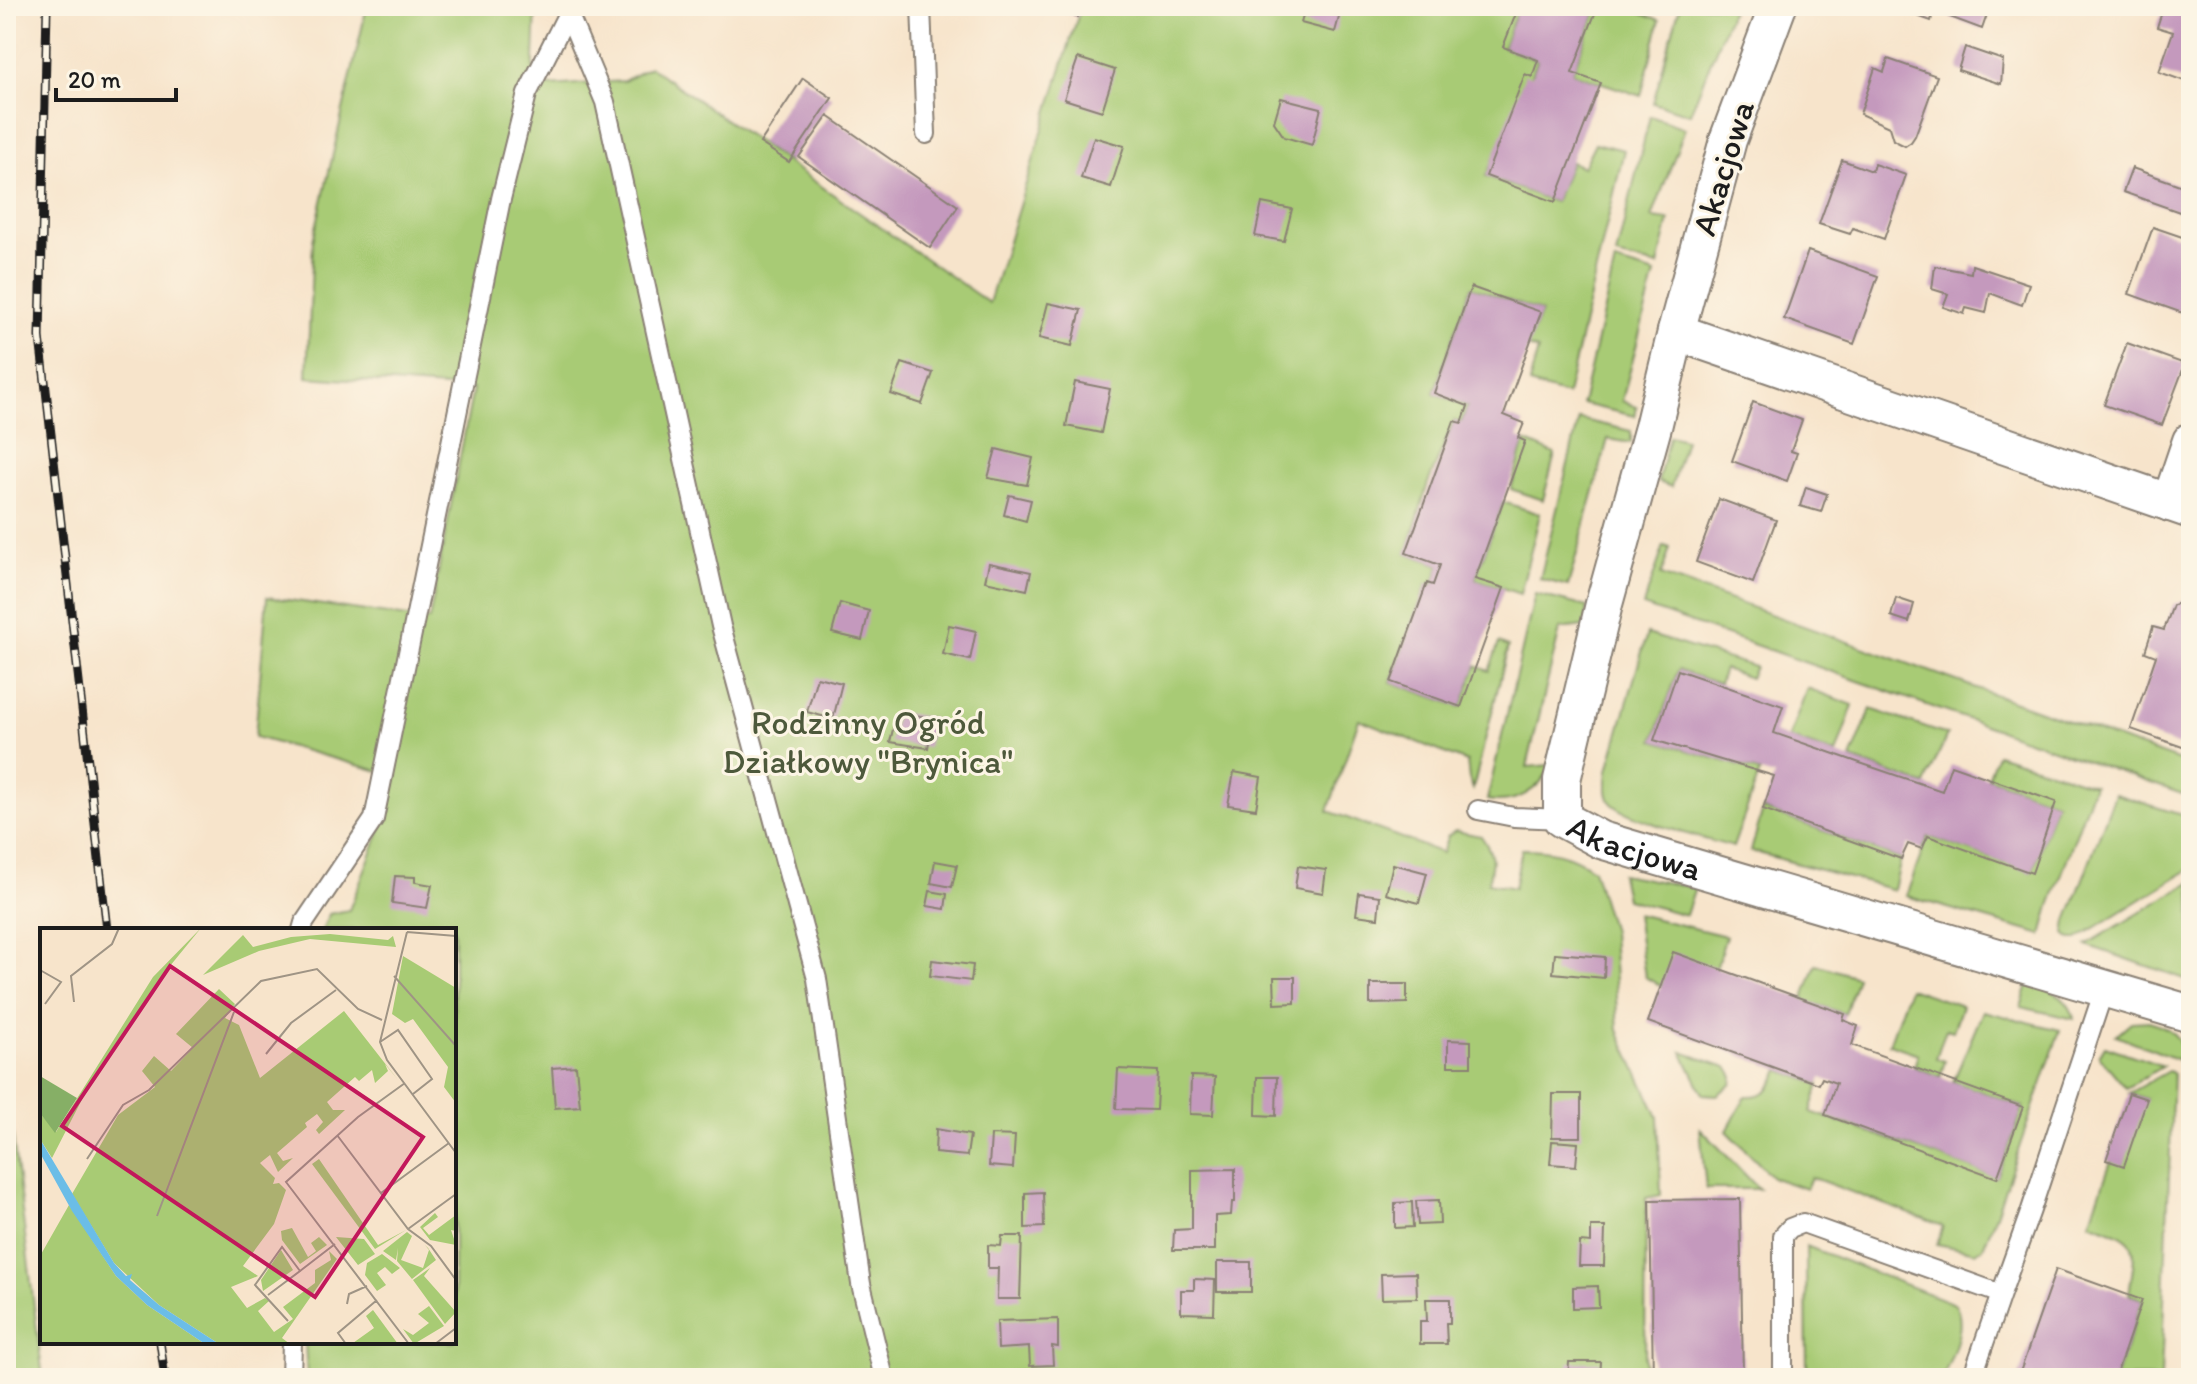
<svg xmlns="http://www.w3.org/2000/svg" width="2197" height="1384" viewBox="0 0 2197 1384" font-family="Itim,sans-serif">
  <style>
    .green { fill: #a8cb74; stroke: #627448; stroke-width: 2 }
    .building { fill: #c499bd }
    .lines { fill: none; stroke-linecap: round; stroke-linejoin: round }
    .lane-casing { stroke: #8a8074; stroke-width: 22 }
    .street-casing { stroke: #8a8074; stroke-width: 40 }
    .lane { stroke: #fff; stroke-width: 18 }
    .street { stroke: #fff; stroke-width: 36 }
    .rail-casing { stroke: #1c1c1c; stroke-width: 9 }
    .rail { stroke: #fcf5e5; stroke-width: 6; stroke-dasharray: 18; stroke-linecap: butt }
    .labels { text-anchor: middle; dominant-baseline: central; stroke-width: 6; stroke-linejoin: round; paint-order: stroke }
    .street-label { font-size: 34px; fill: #1c1c1c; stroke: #fcf5e5 }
    .park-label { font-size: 34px; fill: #4d593b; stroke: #fcf5e5 }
    .inset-road { fill: none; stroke: #9f9485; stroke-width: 2 }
    .view { fill: #c2185b; fill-opacity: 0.15; stroke: #c2185b; stroke-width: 4 }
    .inset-edge { fill: none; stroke: #1c1c1c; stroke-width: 4 }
  </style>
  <rect width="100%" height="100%" fill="#fcf5e5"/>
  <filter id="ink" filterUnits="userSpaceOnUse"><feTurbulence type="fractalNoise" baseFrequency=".0125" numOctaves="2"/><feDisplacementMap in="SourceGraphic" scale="16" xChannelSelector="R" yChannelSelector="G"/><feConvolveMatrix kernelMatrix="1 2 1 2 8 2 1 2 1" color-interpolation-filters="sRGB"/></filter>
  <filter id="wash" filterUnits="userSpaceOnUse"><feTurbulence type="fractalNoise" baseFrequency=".006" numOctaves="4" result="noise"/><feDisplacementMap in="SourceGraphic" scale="32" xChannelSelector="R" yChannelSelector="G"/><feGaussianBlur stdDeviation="1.8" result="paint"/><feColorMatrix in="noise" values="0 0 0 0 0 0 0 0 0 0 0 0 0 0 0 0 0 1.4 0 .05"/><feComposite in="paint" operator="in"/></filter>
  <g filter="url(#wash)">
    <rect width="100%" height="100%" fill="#f7e4cb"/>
    <path class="green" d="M 367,6 L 536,6 L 533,87 L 624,81 L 650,67 L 989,303 L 1081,6 L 1519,6 L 1503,47 L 1538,60 L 1486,176 L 1555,202 L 1571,162 L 1583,167 L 1595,143 L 1624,150 L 1567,395 L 1529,384 L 1538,350 L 1527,347 L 1541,312 L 1471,287 L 1434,393 L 1468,406 L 1461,423 L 1454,421 L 1428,483 L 1407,553 L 1440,565 L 1433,585 L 1427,584 L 1391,682 L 1461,707 L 1476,666 L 1489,671 L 1499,643 L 1508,647 L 1473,789 L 1469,779 L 1467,762 L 1359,719 L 1328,811 L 1442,853 L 1448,836 L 1455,831 L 1481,836 C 1495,856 1493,860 1488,883 L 1514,888 L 1522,849 C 1549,849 1571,853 1593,869 L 1612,931 L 1618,1030 L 1658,1117 L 1661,1195 L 1646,1198 L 1645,1378 L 307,1378 L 305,1342 L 454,1342 L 454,930 L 322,930 L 329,914 L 349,910 L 386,816 L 397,776 L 255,737 L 267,597 L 429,620 L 473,389 L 307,377 L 313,241 Z
      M 1598,6 L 1626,6 L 1660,20 L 1641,96 L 1572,73 Z
      M 1680,6 L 1733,6 L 1690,114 L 1653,103 Z
      M 1650,116 L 1685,128 L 1652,218 L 1669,220 L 1658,266 L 1616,256 Z
      M 1615,262 L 1655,274 L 1622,401 L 1637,407 L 1635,416 L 1582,404 Z
      M 1579,419 L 1631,431 L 1631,443 L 1608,439 L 1568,586 L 1540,579 Z
      M 1669,436 L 1685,440 L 1671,487 L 1658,482 Z
      M 1525,441 L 1555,454 L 1543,500 L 1511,489 Z
      M 1503,502 L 1540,514 L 1520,594 L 1475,579 Z
      M 1664,546 L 1670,548 L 1661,575 L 2191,765 L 2191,797 L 1643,606 Z
      M 1535,594 L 1587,607 L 1584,626 L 1560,629 L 1527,767 L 1552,765 C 1539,791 1516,805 1487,800 Z
      M 1647,634 L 1755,667 L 1750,678 L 1724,669 L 1719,684 L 1678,670 L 1654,740 L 1760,772 L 1733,847 C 1710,840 1620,818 1610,801 C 1605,792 1607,780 1608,770 Z
      M 1807,688 L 1853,705 L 1836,754 L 1789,738 Z
      M 1871,709 L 1947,735 L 1925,785 L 1851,759 Z
      M 1997,754 L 2094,785 L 2050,906 L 2042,935 L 1906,896 L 1928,836 L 2032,872 L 2056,802 L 1988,778 Z
      M 2115,794 L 2191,818 L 2191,868 L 2077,939 L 2071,939 L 2065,934 L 2067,921 Z
      M 1763,809 L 1901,859 L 1894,890 L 1751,851 Z
      M 1621,874 L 1695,888 L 1686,915 L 1626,899 Z
      M 2191,882 L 2191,981 L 2086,945 Z
      M 1636,914 L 1726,936 L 1716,968 L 1661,986 L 1645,977 Z
      M 1816,964 L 1857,977 L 1845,1014 L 1803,1000 Z
      M 2029,981 C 2047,987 2071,998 2074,1019 L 2021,1007 Z
      M 1909,988 L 1962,1006 L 1953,1031 L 1946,1029 L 1936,1058 L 1945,1061 L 1940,1077 L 1914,1067 L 1918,1054 L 1889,1044 Z
      M 1983,1011 L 2060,1030 L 1994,1220 L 1983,1248 L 1976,1252 L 1937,1244 L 1943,1226 L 1811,1177 L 1806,1189 L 1773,1178 L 1727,1131 L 1746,1096 C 1767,1097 1772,1087 1780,1070 L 1819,1084 L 1811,1112 L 1997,1177 L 2023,1107 L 1953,1082 Z
      M 2149,1021 C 2170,1027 2185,1038 2181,1061 L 2116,1035 L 2131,1022 Z
      M 2105,1046 L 2163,1066 L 2126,1088 L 2099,1056 Z
      M 1682,1052 L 1727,1067 L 1733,1077 L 1732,1084 L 1717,1095 L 1703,1094 Z
      M 2168,1071 L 2173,1073 L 2161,1378 L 2115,1378 L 2142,1300 L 2129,1294 C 2137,1240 2141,1242 2090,1222 L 2111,1161 L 2146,1099 L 2129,1093 Z
      M 6,1083 L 43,1378 L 6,1378 Z
      M 1700,1128 L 1759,1189 L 1706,1189 Z
      M 1806,1246 L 1955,1304 C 1968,1327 1951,1355 1943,1378 L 1807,1378 Z"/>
    <g id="blocks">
      <path class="building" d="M 1045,6 L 1081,6 L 1078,17 Z
        M 1306,6 L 1342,6 L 1335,32 L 1301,23 Z
        M 1519,6 L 1598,6 L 1572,73 L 1601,83 L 1555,202 L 1486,176 L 1525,74 L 1532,77 L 1538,60 L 1503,47 Z
        M 1920,6 L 1990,6 L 1982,29 L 1934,11 L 1931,21 L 1917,16 Z
        M 2164,6 L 2191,6 L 2191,71 L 2187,82 L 2159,72 L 2173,32 L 2157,27 Z
        M 1965,47 L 2003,60 L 2001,84 L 1958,70 Z
        M 1078,58 L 1115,70 L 1102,111 L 1064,99 Z
        M 1888,59 L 1937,76 L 1915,136 L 1911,142 L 1905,146 L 1893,140 L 1889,127 L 1860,114 L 1875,68 L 1884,72 Z
        M 803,78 L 832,98 L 789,162 L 760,143 Z
        M 1281,98 L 1321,108 L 1312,145 L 1284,137 L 1274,122 Z
        M 828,116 L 958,206 L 930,248 L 799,157 Z
        M 1094,137 L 1124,146 L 1111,187 L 1081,178 Z
        M 1842,160 L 1872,171 L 1874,164 L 1906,175 L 1884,239 L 1853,228 L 1850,234 L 1819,224 Z
        M 2132,168 L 2191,189 L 2191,216 L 2123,192 Z
        M 1262,203 L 1292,209 L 1284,241 L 1255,236 Z
        M 2153,227 L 2191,240 L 2191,316 L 2129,294 Z
        M 1808,251 L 1878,276 L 1854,344 L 1784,319 Z
        M 1972,265 L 2029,284 L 2022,305 L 1990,293 L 1986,313 L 1966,308 L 1964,314 L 1943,307 L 1948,294 L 1932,289 L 1935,266 L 1971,273 Z
        M 1471,287 L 1541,312 L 1504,415 L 1524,423 L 1518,438 L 1525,441 L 1475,579 L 1504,588 L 1461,707 L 1391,682 L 1427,583 L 1433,585 L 1440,565 L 1406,553 L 1454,421 L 1462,423 L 1468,406 L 1434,393 Z
        M 1048,303 L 1081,310 L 1072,346 L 1039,338 Z
        M 2127,343 L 2185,364 L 2162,425 L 2104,405 Z
        M 902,363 L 933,373 L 922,404 L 891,394 Z
        M 1075,382 L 1110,389 L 1101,433 L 1066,426 Z
        M 1753,402 L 1802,420 L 1791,451 L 1797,453 L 1787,481 L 1732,461 Z
        M 996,449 L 1033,458 L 1027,485 L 988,478 Z
        M 1806,487 L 1827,494 L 1821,512 L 1800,506 Z
        M 1009,495 L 1031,500 L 1026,521 L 1004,515 Z
        M 1719,499 L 1776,520 L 1753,583 L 1696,562 Z
        M 989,563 L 1031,572 L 1027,590 L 985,581 Z
        M 1896,598 L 1914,604 L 1909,622 L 1891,616 Z
        M 2183,601 L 2191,604 L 2191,750 L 2131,729 L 2156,656 L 2145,652 L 2153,627 L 2164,630 L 2173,605 Z
        M 840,603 L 869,611 L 862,640 L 832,633 Z
        M 949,625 L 976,631 L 970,660 L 943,654 Z
        M 1678,670 L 1783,706 L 1774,733 L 1860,763 L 1942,791 L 1951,765 L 2056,802 L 2032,873 L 1928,836 L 1922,849 L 1908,844 L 1901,859 L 1763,809 L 1774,776 L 1654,740 Z
        M 817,677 L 842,683 L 833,719 L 807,712 Z
        M 897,712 L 933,718 L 928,748 L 890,742 Z
        M 1234,772 L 1261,777 L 1256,809 L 1228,805 Z
        M 935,861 L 957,865 L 952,887 L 931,883 Z
        M 1393,864 L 1427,873 L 1419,903 L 1386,894 Z
        M 1298,866 L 1326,870 L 1323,893 L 1295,888 Z
        M 395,876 L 415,877 L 415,882 L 432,885 L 427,908 L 392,903 Z
        M 930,891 L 947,894 L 945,909 L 927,906 Z
        M 1359,893 L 1380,896 L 1378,918 L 1356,915 Z
        M 1673,952 L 1845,1014 L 1843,1020 L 1858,1026 L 1852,1045 L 2023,1107 L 1997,1178 L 1825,1115 L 1836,1083 L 1822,1078 L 1819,1084 L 1648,1022 Z
        M 1555,953 L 1605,957 L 1604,978 L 1553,973 Z
        M 932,960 L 973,965 L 971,981 L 930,976 Z
        M 1274,977 L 1295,977 L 1295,1003 L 1275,1004 Z
        M 1370,984 L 1407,984 L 1407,1003 L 1370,1004 Z
        M 1448,1040 L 1471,1041 L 1471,1066 L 1448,1066 Z
        M 576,1066 L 580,1106 L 555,1108 L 552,1068 Z
        M 1118,1069 L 1158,1071 L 1156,1110 L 1116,1109 Z
        M 1191,1076 L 1215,1077 L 1213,1115 L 1190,1114 Z
        M 1257,1077 L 1277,1077 L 1276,1116 L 1256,1115 Z
        M 2129,1093 L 2147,1099 L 2124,1166 L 2106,1160 Z
        M 1553,1094 L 1581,1094 L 1581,1137 L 1552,1137 Z
        M 936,1129 L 970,1135 L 967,1156 L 935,1153 Z
        M 991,1135 L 1015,1136 L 1013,1168 L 989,1166 Z
        M 1552,1141 L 1578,1143 L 1576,1166 L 1550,1164 Z
        M 1235,1169 L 1235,1202 L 1232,1202 L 1231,1215 L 1215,1216 L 1215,1250 L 1173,1250 L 1174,1230 L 1192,1229 L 1192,1170 Z
        M 1043,1192 L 1044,1227 L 1025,1228 L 1025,1193 Z
        M 1740,1199 L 1743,1378 L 1653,1378 L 1650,1200 Z
        M 1439,1200 L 1440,1224 L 1418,1225 L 1416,1201 Z
        M 1412,1202 L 1413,1227 L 1395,1228 L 1395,1203 Z
        M 1591,1227 L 1605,1227 L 1604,1266 L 1579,1266 L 1580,1242 L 1591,1243 Z
        M 1002,1236 L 1022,1236 L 1020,1299 L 997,1299 L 998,1268 L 988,1268 L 988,1245 L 1001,1246 Z
        M 1217,1262 L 1251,1262 L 1251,1292 L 1217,1292 Z
        M 2056,1269 L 2142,1300 L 2115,1378 L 2018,1378 Z
        M 1416,1273 L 1417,1298 L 1382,1299 L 1381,1274 Z
        M 1194,1279 L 1215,1280 L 1214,1314 L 1181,1313 L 1181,1290 L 1194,1290 Z
        M 1598,1286 L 1599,1307 L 1573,1308 L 1573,1287 Z
        M 1426,1299 L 1450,1299 L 1450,1323 L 1446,1323 L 1447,1344 L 1420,1344 L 1420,1321 L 1427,1321 Z
        M 1058,1319 L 1058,1347 L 1052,1346 L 1053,1365 L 1030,1366 L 1029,1347 L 998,1349 L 997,1321 Z
        M 1569,1362 L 1601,1362 L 1600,1378 L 1568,1378 Z"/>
    </g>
  </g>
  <g filter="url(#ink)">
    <use href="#blocks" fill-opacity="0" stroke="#8a8074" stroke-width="2"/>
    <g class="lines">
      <g class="lane-casing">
        <path id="lane" d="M 921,6 L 926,134
          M 568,13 L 605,102 L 721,626 L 817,979 L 861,1284 L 884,1378
          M 1478,810 L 1514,817 L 1562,819
          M 302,930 L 304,923 L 374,819 L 501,199 L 527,94 L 568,13 L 567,6
          M 2001,1294 L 2031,1210 L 2105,987
          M 291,1378 L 292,1342
          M 1783,1378 L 1783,1236 L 1790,1228 L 1803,1223 L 2001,1294 L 1972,1378"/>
      </g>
      <g class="street-casing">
        <g id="street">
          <path id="s1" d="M 1778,6 L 1728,140 L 1676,332 L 1653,427 L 1604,604 L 1562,780 L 1562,819 L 1601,840 L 2191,1014"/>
          <path d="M 1676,332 L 2191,510"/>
          <path d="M 2170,503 L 2191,441"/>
        </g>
      </g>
      <use href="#lane" class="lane"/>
      <use href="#street" class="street"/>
      <g class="rail-casing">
        <path id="rail" d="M 47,6 L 40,337 L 107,930
          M 160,1342 L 165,1378"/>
      </g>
      <use href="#rail" class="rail"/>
    </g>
  </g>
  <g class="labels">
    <g class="street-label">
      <text transform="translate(1723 168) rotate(-73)">Akacjowa</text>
      <text stroke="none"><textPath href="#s1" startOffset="922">Akacjowa</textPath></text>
    </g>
    <g class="park-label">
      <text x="868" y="722">Rodzinny Ogród<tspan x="868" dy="39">Działkowy "Brynica"</tspan></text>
    </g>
  </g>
  <g transform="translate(40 928)">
    <rect width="416" height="416" fill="#f7e4cb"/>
    <path d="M 161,0 L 121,49 L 54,148 L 12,230 L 0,211 L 0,185 L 16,204 L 113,49 ZM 290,6 L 348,12 L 353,8 L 356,19 L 270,11 L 219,23 L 163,47 L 203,7 L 213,19 L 251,9 ZM 363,28 L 416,60 L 416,175 L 404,159 L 408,139 L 373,91 L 365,95 L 352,86 ZM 179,61 L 195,76 L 185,90 L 199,97 L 220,150 L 304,83 L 358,152 L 345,136 L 348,143 L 335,155 L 332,142 L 319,153 L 315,149 L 287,174 L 293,182 L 305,182 L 279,206 L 276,202 L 283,194 L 277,186 L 265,195 L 267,199 L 237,225 L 243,233 L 253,230 L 238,244 L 230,227 L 220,235 L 235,250 L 233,256 L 239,255 L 246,262 L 234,296 L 203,338 L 218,348 L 191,359 L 207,380 L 225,370 L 229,373 L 218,383 L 234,404 L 253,391 L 243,379 L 275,355 L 275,342 L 291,332 L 289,323 L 297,331 L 242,410 L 250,416 L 179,416 L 119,377 L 74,335 L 32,266 L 78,187 L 115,159 L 102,143 L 114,128 L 131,143 L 153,120 L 136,106 ZM 279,231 L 338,317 L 366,302 L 335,321 L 272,236 ZM 29,277 L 76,348 L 107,377 L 165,416 L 0,416 L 0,328 ZM 395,285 L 398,289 L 383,300 L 389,307 L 416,287 L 416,303 L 411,302 L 416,317 L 390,312 L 380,299 ZM 252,300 L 268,329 L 276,323 L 271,315 L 279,309 L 287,317 L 260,336 L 242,312 L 241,303 ZM 367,304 L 372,308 L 361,332 L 383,340 L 389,322 L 385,317 L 388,320 L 396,332 L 372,351 L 357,333 L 358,320 L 356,332 L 343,323 ZM 296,309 L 324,311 L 335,326 L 318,337 ZM 241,322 L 253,342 L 223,363 L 221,352 ZM 342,326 L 360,340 L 352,346 L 345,339 L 337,345 L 346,357 L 337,363 L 325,347 L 327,335 ZM 390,340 L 384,348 L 416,384 L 405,396 L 373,352 ZM 389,378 L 404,398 L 374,416 L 363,401 L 373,407 L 389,395 L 378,386 ZM 333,382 L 358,416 L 313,415 L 334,400 L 326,388 Z" fill="#a8cb74"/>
    <path d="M 0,148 L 37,170 L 15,205 L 0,185 Z" fill="#86af66"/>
    <path d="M 0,211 L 74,335 L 86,348 L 92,346 L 90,352 L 119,377 L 179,416 L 165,416 L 107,377 L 76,348 L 32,283 L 0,225 Z" fill="#6bbde7"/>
    <path class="inset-road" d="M 367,4 L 340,114 L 347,132 L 416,225M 367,4 L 416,8M 0,42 L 21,54 L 5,76M 354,48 L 416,118M 34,74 L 31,48 L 72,16 L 79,0M 340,114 L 358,102 L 392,151 L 373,166M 226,126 L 251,95 L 296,62M 365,155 L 318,189 L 246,254 L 369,416M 297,207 L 368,301 L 391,318 L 416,352M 47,231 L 83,177 L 109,162 L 221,53 L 277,41 L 318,81 L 342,92M 341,265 L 409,215M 117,288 L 194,84M 368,301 L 416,266M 260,343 L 295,316M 228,367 L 260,343 L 242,319 L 215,357 L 248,393M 307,376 L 309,366 L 327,358M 306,416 L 298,405 L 337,372M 395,416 L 416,400"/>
    <path class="view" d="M 130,38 L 383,209 L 275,369 L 22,198 Z"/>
    <rect width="416" height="416" class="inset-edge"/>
  </g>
  <rect width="2197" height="1384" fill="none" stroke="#fcf5e5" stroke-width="32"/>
  <path d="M56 88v12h120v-12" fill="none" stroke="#1c1c1c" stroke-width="4"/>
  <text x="68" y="88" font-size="24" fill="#1c1c1c" stroke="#fcf5e5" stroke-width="6" paint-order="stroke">20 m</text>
</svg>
